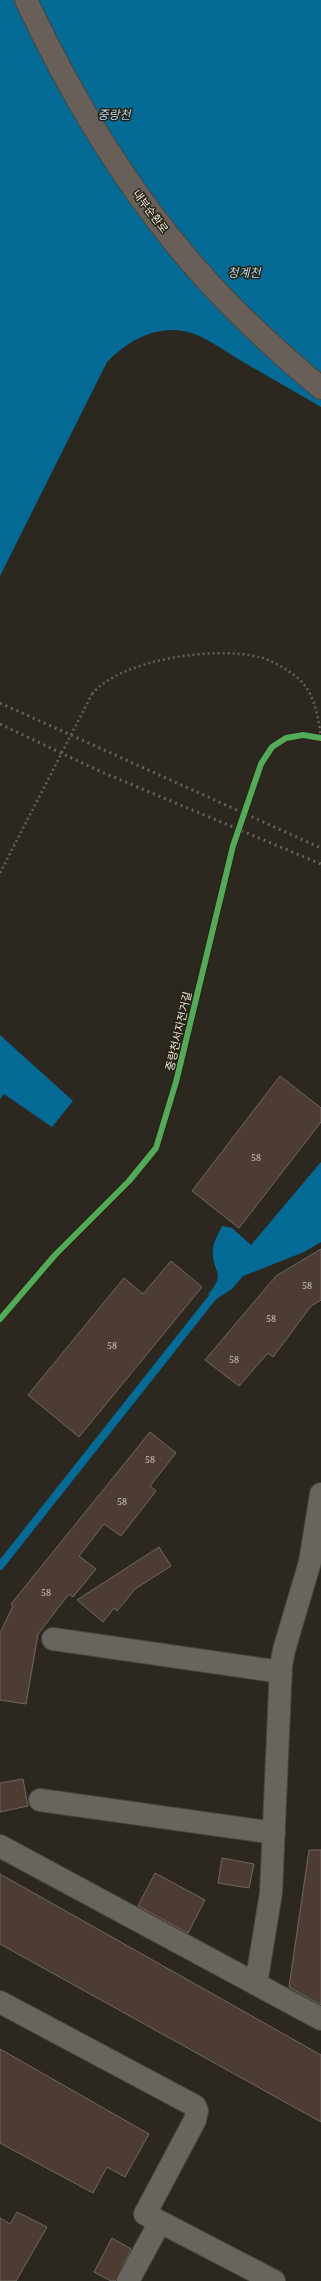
<svg xmlns="http://www.w3.org/2000/svg" width="321" height="2281" viewBox="0 0 321 2281" font-family="'Noto Serif','Noto Sans KR',serif">
  <style>
    .water { fill: #046b96 }
    .lines { fill: none; stroke-linecap: round; stroke-linejoin: round }
    .stream { stroke: #046b96; stroke-width: 8 }
    .building { fill: #4d3c33; stroke: #6e6863 }
    .minor-casing { stroke: #48453d; stroke-width: 24 }
    .highway-casing { stroke: #48453d; stroke-width: 24 }
    .path { stroke: #65625c; stroke-width: 2.5; stroke-dasharray: 2 3; stroke-linecap: butt }
    .minor { stroke: #68645e; stroke-width: 22 }
    .highway { stroke: #685f58; stroke-width: 22 }
    .rail { stroke: #66645c; stroke-width: 3; stroke-dasharray: 2 4; stroke-linecap: butt }
    .path-bridge { stroke: #65625c; stroke-width: 2.5; stroke-dasharray: 2 3; stroke-linecap: butt }
    .cycleway-casing { stroke: #272112; stroke-width: 8 }
    .cycleway { stroke: #51ab58; stroke-width: 6 }
    .labels { text-anchor: middle; dominant-baseline: central; stroke-width: 3; stroke-linejoin: round; paint-order: stroke }
    .number-label { font-size: 9px; fill: #c8c0b7 }
    .street-label { font-size: 11px; fill: #f1ece3; stroke: #272112 }
    .water-label { font-size: 12px; font-style: italic; fill: #afd9f4; stroke: #272112 }
  </style>
  <rect width="100%" height="100%" fill="#2c2820"/>
  <path class="water" d="M 0,0 L 321,0 L 321,407 C 296,392 270,378 245,363 C 229,354 213,342 197,335 C 163,321 130,338 107,362 L 0,576 Z
    M 0,1035 L 73,1101 L 52,1127 L 4,1094 L 0,1099 Z
    M 321,1162 L 321,1242 L 304,1252 L 243,1276 L 232,1289 L 215,1300 L 208,1294 C 228,1273 211,1271 213,1250 C 213,1242 219,1233 222,1226 L 232,1228 L 251,1245 Z"/>
  <g class="lines">
    <path class="stream" d="M 0,1566 L 219,1289"/>
  </g>
  <path class="building" d="M 280,1076 L 321,1108 L 321,1122 L 239,1228 L 192,1191 Z
    M 321,1249 L 321,1300 L 311,1306 L 273,1357 L 268,1353 L 239,1386 L 205,1360 L 276,1276 Z
    M 171,1261 L 202,1287 L 79,1437 L 28,1395 L 124,1278 L 143,1294 Z
    M 150,1432 L 176,1453 L 150,1486 L 156,1491 L 121,1536 L 104,1524 L 79,1556 L 96,1569 L 73,1597 L 69,1594 L 38,1634 L 26,1704 L 0,1700 L 0,1633 L 13,1606 L 11,1604 Z
    M 159,1547 L 171,1566 L 135,1589 L 117,1611 L 114,1608 L 103,1622 L 77,1600 Z
    M 23,1779 L 28,1806 L 0,1812 L 0,1783 Z
    M 309,1850 L 321,1850 L 321,2005 L 289,1987 Z
    M 222,1858 L 254,1864 L 249,1888 L 218,1883 Z
    M 155,1873 L 205,1900 L 188,1933 L 138,1906 Z
    M 0,1874 L 321,2055 L 321,2122 L 0,1944 Z
    M 0,2049 L 149,2134 L 125,2177 L 107,2167 L 93,2193 L 0,2143 Z
    M 17,2212 L 47,2227 L 16,2281 L 0,2281 L 0,2218 L 10,2224 Z
    M 112,2238 L 131,2249 L 116,2281 L 111,2281 L 94,2272 Z"/>
  <g class="lines">
    <g class="minor-casing">
      <path id="minor" d="M 53,1639 L 281,1672
        M 40,1800 L 274,1833
        M 0,1846 L 321,2019
        M 256,1984 L 271,1893 L 281,1666 L 284,1650 L 310,1562 L 321,1494
        M 0,2002 L 195,2106 L 197,2111 L 195,2120 L 145,2214 L 274,2281
        M 128,2281 L 160,2222"/>
    </g>
    <g class="highway-casing">
      <path id="highway" d="M 26,0 C 79,113 145,220 234,309 C 262,337 291,363 321,388"/>
    </g>
    <path class="path" d="M 92,694 C 121,659 215,646 259,657 C 272,660 288,670 299,679 C 315,694 318,717 321,737"/>
    <use href="#minor" class="minor"/>
    <use href="#highway" class="highway"/>
    <path class="rail" d="M 0,703 L 321,848
      M 0,724 L 97,770 L 321,864"/>
    <path class="path-bridge" d="M 0,873 L 92,694"/>
    <g class="cycleway-casing">
      <path id="cycleway" d="M 0,1319 L 55,1255 L 129,1181 L 156,1148 L 176,1082 L 233,846 L 261,764 L 272,747 L 286,738 L 303,735 L 321,738"/>
    </g>
    <use href="#cycleway" class="cycleway"/>
  </g>
  <g class="labels">
    <g class="number-label">
      <text x="256" y="1157">58</text>
      <text x="307" y="1285">58</text>
      <text x="271" y="1318">58</text>
      <text x="112" y="1345">58</text>
      <text x="234" y="1359">58</text>
      <text x="150" y="1459">58</text>
      <text x="122" y="1501">58</text>
      <text x="46" y="1592">58</text>
    </g>
    <g class="street-label">
      <text transform="translate(151 211) rotate(53)">내부순환로</text>
      <text transform="translate(178 1031) rotate(-77)">중랑천서자전거길</text>
    </g>
    <g class="water-label">
      <text x="114" y="114">중랑천</text>
      <text x="244" y="272">청계천</text>
    </g>
  </g>
</svg>
